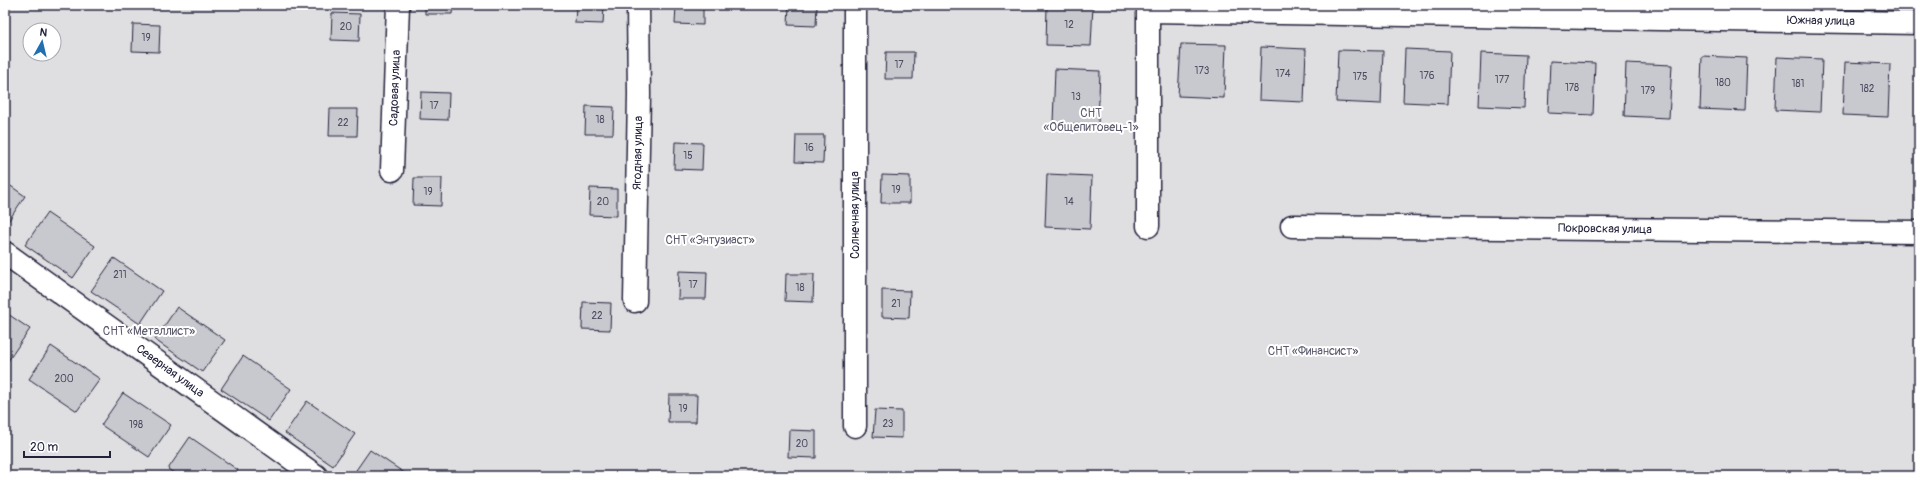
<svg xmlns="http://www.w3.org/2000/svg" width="1924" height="481" viewBox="0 0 1924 481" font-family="Pangolin,sans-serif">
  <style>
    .green { fill: #dfdfe2; stroke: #80808e; fill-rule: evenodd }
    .building { fill: #c8c8cf; stroke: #22223b }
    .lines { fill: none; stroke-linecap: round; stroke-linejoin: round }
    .street-casing { stroke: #22223b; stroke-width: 25 }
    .street { stroke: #fff; stroke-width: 22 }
    .labels { text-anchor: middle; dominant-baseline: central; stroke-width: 4; stroke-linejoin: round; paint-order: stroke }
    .number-label { font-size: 10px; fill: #4c4c60 }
    .street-label { font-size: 12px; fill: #22223b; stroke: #fff }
    .park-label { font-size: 12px; fill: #5b5b6d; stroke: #fff }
  </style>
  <rect width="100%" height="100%" fill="#fff"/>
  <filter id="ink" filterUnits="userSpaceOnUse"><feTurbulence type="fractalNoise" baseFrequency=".025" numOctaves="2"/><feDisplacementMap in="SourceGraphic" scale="8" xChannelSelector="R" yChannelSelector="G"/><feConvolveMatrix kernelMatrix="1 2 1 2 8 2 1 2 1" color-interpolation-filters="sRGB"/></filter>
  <g filter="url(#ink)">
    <path class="green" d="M 5,5 L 1919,5 L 1919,476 L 5,476 ZM 30,30 L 54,30 L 54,54 L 30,54 Z"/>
    <path class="building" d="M 425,5 L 453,5 L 452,14 L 425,14 Z
      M 576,5 L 604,5 L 603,24 L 575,23 Z
      M 676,5 L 703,5 L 703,25 L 675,24 Z
      M 789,5 L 817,5 L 816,26 L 788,25 Z
      M 1047,5 L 1093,5 L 1091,46 L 1046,45 Z
      M 332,13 L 360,14 L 359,41 L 331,40 Z
      M 133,24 L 160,25 L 159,52 L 132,51 Z
      M 1181,44 L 1226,45 L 1224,98 L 1178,96 Z
      M 1261,47 L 1306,49 L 1304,102 L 1259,100 Z
      M 1405,49 L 1450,51 L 1448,104 L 1403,102 Z
      M 1338,50 L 1383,51 L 1381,104 L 1336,102 Z
      M 886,52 L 914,52 L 913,79 L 885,79 Z
      M 1481,53 L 1526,55 L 1524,108 L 1479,106 Z
      M 1702,56 L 1747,58 L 1745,111 L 1700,109 Z
      M 1777,57 L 1822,59 L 1820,112 L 1775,110 Z
      M 1550,61 L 1595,63 L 1593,115 L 1548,113 Z
      M 1845,62 L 1890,64 L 1888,117 L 1843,115 Z
      M 1626,63 L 1672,65 L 1669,118 L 1624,116 Z
      M 1055,69 L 1100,71 L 1098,125 L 1053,123 Z
      M 421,92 L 449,93 L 448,120 L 420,119 Z
      M 586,106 L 614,107 L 613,134 L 585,134 Z
      M 330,109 L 358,109 L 357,136 L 329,136 Z
      M 796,135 L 824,135 L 823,163 L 795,162 Z
      M 675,142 L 703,143 L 702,170 L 674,169 Z
      M 1047,174 L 1092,176 L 1090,229 L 1045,227 Z
      M 882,175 L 910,176 L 910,203 L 881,203 Z
      M 414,178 L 442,178 L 441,206 L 413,205 Z
      M 5,182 L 25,196 L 5,226 Z
      M 590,188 L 617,189 L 617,216 L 589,215 Z
      M 47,213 L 95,246 L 73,278 L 25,245 Z
      M 114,258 L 162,291 L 140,324 L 91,291 Z
      M 679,271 L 707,272 L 706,299 L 678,299 Z
      M 786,274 L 814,274 L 813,302 L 785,301 Z
      M 882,290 L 910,291 L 909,318 L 882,317 Z
      M 583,302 L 611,303 L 610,330 L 582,329 Z
      M 177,307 L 225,340 L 202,372 L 155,340 Z
      M 5,312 L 30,329 L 8,361 L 5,360 Z
      M 51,346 L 100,379 L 77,411 L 29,379 Z
      M 243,356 L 291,389 L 269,421 L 221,389 Z
      M 123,393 L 171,425 L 149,457 L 101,425 Z
      M 669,395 L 697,395 L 696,422 L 668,422 Z
      M 307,401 L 355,434 L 333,466 L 285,433 Z
      M 875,410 L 902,411 L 902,438 L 873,437 Z
      M 789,430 L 816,431 L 816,458 L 788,457 Z
      M 190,437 L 238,470 L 234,476 L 178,476 L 168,469 Z
      M 370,450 L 409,476 L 352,476 Z"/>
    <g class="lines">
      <g class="street-casing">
        <path id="street" d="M 855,5 L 855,426
          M 1148,5 L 1148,226
          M 1148,11 L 1919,23
          M 392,170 L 398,5
          M 1292,226 L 1919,232
          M 5,253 L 316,476
          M 635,301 L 639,95 L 638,5"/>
      </g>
      <use href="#street" class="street"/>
    </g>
  </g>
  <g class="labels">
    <g class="number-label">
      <text x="1069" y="25">12</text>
      <text x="346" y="27">20</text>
      <text x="146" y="38">19</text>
      <text x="899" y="65">17</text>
      <text x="1202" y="71">173</text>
      <text x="1283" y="74">174</text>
      <text x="1427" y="76">176</text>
      <text x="1360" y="77">175</text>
      <text x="1502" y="80">177</text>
      <text x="1723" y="83">180</text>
      <text x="1798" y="84">181</text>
      <text x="1572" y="88">178</text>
      <text x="1867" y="89">182</text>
      <text x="1648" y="91">179</text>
      <text x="1076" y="97">13</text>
      <text x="434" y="106">17</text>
      <text x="600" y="120">18</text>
      <text x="343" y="123">22</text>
      <text x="809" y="148">16</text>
      <text x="688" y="156">15</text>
      <text x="896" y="190">19</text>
      <text x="428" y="192">19</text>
      <text x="603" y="202">20</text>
      <text x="1069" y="202">14</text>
      <text x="120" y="275">211</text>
      <text x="693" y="285">17</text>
      <text x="800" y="288">18</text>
      <text x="896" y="304">21</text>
      <text x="597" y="316">22</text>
      <text x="64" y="379">200</text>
      <text x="683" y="409">19</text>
      <text x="888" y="424">23</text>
      <text x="136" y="425">198</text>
      <text x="802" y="444">20</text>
    </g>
    <g class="street-label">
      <text transform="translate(1821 21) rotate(1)">Южная улица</text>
      <text transform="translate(395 88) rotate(-88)">Садовая улица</text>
      <text transform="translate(638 153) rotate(-89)">Ягодная улица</text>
      <text transform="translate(855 215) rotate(-90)">Солнечная улица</text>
      <text transform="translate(1605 229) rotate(1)">Покровская улица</text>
      <text transform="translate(170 371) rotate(36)">Северная улица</text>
    </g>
    <g class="park-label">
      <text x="1091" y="113">СНТ<tspan x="1091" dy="14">«Общепитовец-1»</tspan></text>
      <text x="710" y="240">СНТ «Энтузиаст»</text>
      <text x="149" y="331">СНТ «Металлист»</text>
      <text x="1313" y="351">СНТ «Финансист»</text>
    </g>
  </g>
  <rect width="1924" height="481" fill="none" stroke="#fff" stroke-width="20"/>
  <rect x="10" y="10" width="1904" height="461" fill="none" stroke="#22223b" stroke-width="1.5" filter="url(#ink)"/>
  <g transform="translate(42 42) rotate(8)"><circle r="19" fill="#ffffff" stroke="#a7a7b1"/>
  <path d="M0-3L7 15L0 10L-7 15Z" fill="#1f6fb2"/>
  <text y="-6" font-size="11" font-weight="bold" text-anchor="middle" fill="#22223b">N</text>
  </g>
  <path d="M24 451v6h86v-6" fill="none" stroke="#22223b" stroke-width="2"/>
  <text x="30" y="451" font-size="12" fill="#22223b" stroke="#ffffff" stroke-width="3" paint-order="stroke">20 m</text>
</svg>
